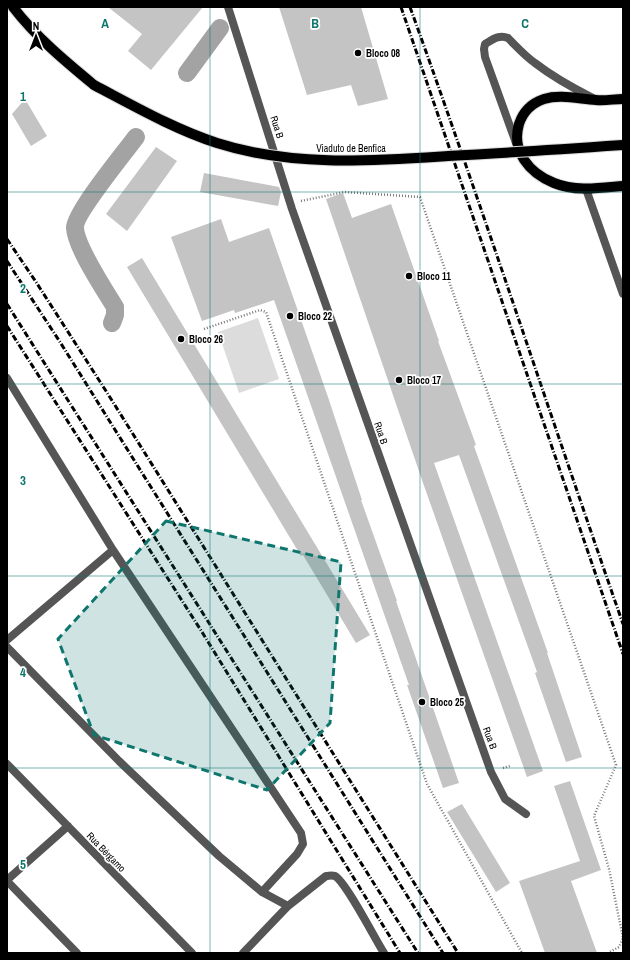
<svg xmlns="http://www.w3.org/2000/svg" width="630" height="960" viewBox="0 0 630 960" font-family="'Archivo Narrow',sans-serif">
  <style>
    .green { fill: #dcdcdc }
    .lines { fill: none; stroke-linecap: round; stroke-linejoin: round }
    .canal { stroke: #a3a3a3; stroke-width: 18 }
    .building { fill: #c4c4c4 }
    .primary-casing { stroke: #dbdbdb; stroke-width: 12 }
    .path { stroke: #777; stroke-width: 2.5; stroke-dasharray: 1 2; stroke-linecap: butt }
    .minor { stroke: #555; stroke-width: 8 }
    .primary { stroke: #000; stroke-width: 10 }
    .rail { stroke: #000; stroke-width: 3; stroke-dasharray: 6 2 1 2; stroke-linecap: butt }
    .primary-bridge-casing { stroke: #dbdbdb; stroke-width: 12; stroke-linecap: butt }
    .primary-bridge { stroke: #000; stroke-width: 10 }
    .marked { fill: #0f766e; fill-opacity: 0.2; stroke: #0f766e; stroke-width: 3; stroke-dasharray: 8 5; stroke-linejoin: round }
    .grid { fill: none; stroke: #0f766e; stroke-width: 1; stroke-opacity: 0.55 }
    .poi-dot { fill: #000; stroke: #fff; stroke-width: 1.5 }
    .labels { text-anchor: middle; dominant-baseline: central; stroke-width: 3.5; stroke-linejoin: round; paint-order: stroke }
    .poi-label { font-size: 10px; font-weight: bold; fill: #000; stroke: #fff; text-anchor: start }
    .street-label { font-size: 10px; fill: #000; stroke: #fff }
    .grid-label { font-size: 13px; text-anchor: middle; font-weight: bold; fill: #0f766e; stroke: #fff; stroke-width: 3.5; stroke-linejoin: round; paint-order: stroke }
  </style>
  <rect width="100%" height="100%" fill="#fff"/>
  <path class="green" d="M 258,318 L 279,379 L 239,393 L 218,332 Z"/>
  <g class="lines">
    <path class="canal" d="M 187,73 L 220,28
      M 112,323 L 115,315 L 115,307 C 104,289 76,247 75,228 C 74,214 125,152 136,137"/>
  </g>
  <path class="building" d="M 108,7 L 203,7 L 151,70 L 128,51 L 142,34 Z
    M 279,7 L 361,7 L 388,99 L 358,106 L 351,85 L 307,95 Z
    M 25,99 L 47,136 L 31,146 L 12,114 Z
    M 156,147 L 177,161 L 127,231 L 106,214 Z
    M 204,173 L 279,187 L 281,192 L 278,206 L 200,192 Z
    M 343,193 L 352,218 L 391,204 L 439,341 L 438,341 L 476,445 L 474,446 L 548,653 L 547,653 L 582,757 L 566,762 L 535,673 L 537,672 L 459,455 L 434,463 L 543,771 L 527,777 L 422,480 L 326,199 Z
    M 221,219 L 229,242 L 269,228 L 328,397 L 362,500 L 361,500 L 397,601 L 396,601 L 459,783 L 443,788 L 407,685 L 409,685 L 274,300 L 235,313 L 234,310 L 202,321 L 171,237 Z
    M 142,258 L 370,635 L 356,643 L 303,555 L 301,556 L 127,267 Z
    M 570,781 L 601,870 L 571,881 L 597,953 L 545,953 L 519,881 L 580,861 L 554,786 Z
    M 462,804 L 510,883 L 496,892 L 447,812 Z"/>
  <g class="lines">
    <g class="primary-casing">
      <path id="primary" d="M 13,7 C 36,37 65,61 94,85
        M 623,99 C 614,99 605,101 596,100 C 579,99 560,94 544,99 C 532,103 523,112 519,124 C 511,151 529,173 554,183 C 576,192 600,188 623,186"/>
    </g>
    <path class="path" d="M 301,201 L 345,192 L 420,197 L 616,765 L 594,816 L 609,869 L 623,938 L 619,947 L 608,953
      M 204,329 L 260,310 L 266,312 L 427,784 L 522,953
      M 503,768 L 510,766"/>
    <path class="minor" d="M 228,7 L 292,209 L 491,772 L 505,799 L 526,814
      M 516,143 L 485,57 L 484,49 L 485,44 C 492,40 499,34 508,38 C 517,47 525,56 535,63 C 553,77 573,88 593,98
      M 586,189 L 623,294
      M 7,378 L 113,550 L 301,833 L 303,844 L 297,854 L 262,892
      M 7,640 L 113,550
      M 7,647 L 119,761 L 219,856 L 262,892 L 288,906
      M 7,764 L 192,953
      M 7,880 L 68,826
      M 7,881 L 77,953
      M 243,953 L 288,906 L 326,876 C 329,876 331,875 335,876 C 346,882 375,939 384,953"/>
    <use href="#primary" class="primary"/>
    <path class="rail" d="M 401,7 L 623,654
      M 410,7 C 484,212 551,418 623,624
      M 7,239 L 36,282 L 106,391 L 458,953
      M 7,261 L 60,342 L 443,953
      M 7,304 L 418,953
      M 7,326 L 202,632 L 400,953"/>
    <g class="primary-bridge-casing">
      <path id="primary-bridge" d="M 94,85 C 134,106 174,129 217,143 C 292,167 371,161 448,156 C 506,153 565,149 623,145"/>
    </g>
    <use href="#primary-bridge" class="primary-bridge"/>
  </g>
  <path class="marked" d="M 166,521 L 341,562 L 330,723 L 267,790 L 94,735 L 58,639 Z"/>
  <path class="grid" d="M 210,7 L 210,953M 420,7 L 420,953M 7,192 L 623,192M 7,384 L 623,384M 7,576 L 623,576M 7,768 L 623,768"/>
  <g class="poi-dot">
    <circle cx="358" cy="53" r="4"/>
    <circle cx="409" cy="276" r="4"/>
    <circle cx="290" cy="316" r="4"/>
    <circle cx="181" cy="339" r="4"/>
    <circle cx="399" cy="380" r="4"/>
    <circle cx="422" cy="702" r="4"/>
  </g>
  <g class="labels">
    <g class="poi-label">
      <text x="366" y="53">Bloco 08</text>
      <text x="417" y="276">Bloco 11</text>
      <text x="298" y="316">Bloco 22</text>
      <text x="189" y="339">Bloco 26</text>
      <text x="407" y="380">Bloco 17</text>
      <text x="430" y="702">Bloco 25</text>
    </g>
    <g class="street-label">
      <text transform="translate(277 127) rotate(72)">Rua B</text>
      <text x="351" y="148">Viaduto de Benfica</text>
      <text transform="translate(381 433) rotate(71)">Rua B</text>
      <text transform="translate(490 738) rotate(70)">Rua B</text>
      <text transform="translate(106 852) rotate(46)">Rua Bérgamo</text>
    </g>
  </g>
  <g class="grid-label">
    <text x="105" y="28">A</text>
    <text x="315" y="28">B</text>
    <text x="525" y="28">C</text>
    <text x="23" y="101">1</text>
    <text x="23" y="293">2</text>
    <text x="23" y="485">3</text>
    <text x="23" y="677">4</text>
    <text x="23" y="869">5</text>
  </g>
  <rect width="630" height="960" fill="none" stroke="#000000" stroke-width="16"/>
  <g transform="translate(36 36)" stroke="#ffffff" stroke-width="3" paint-order="stroke">
  <path d="M0-3L7 15L0 10L-7 15Z" fill="#000000"/>
  <text y="-6" font-size="11" font-weight="bold" text-anchor="middle" fill="#000000">N</text>
  </g>
</svg>
